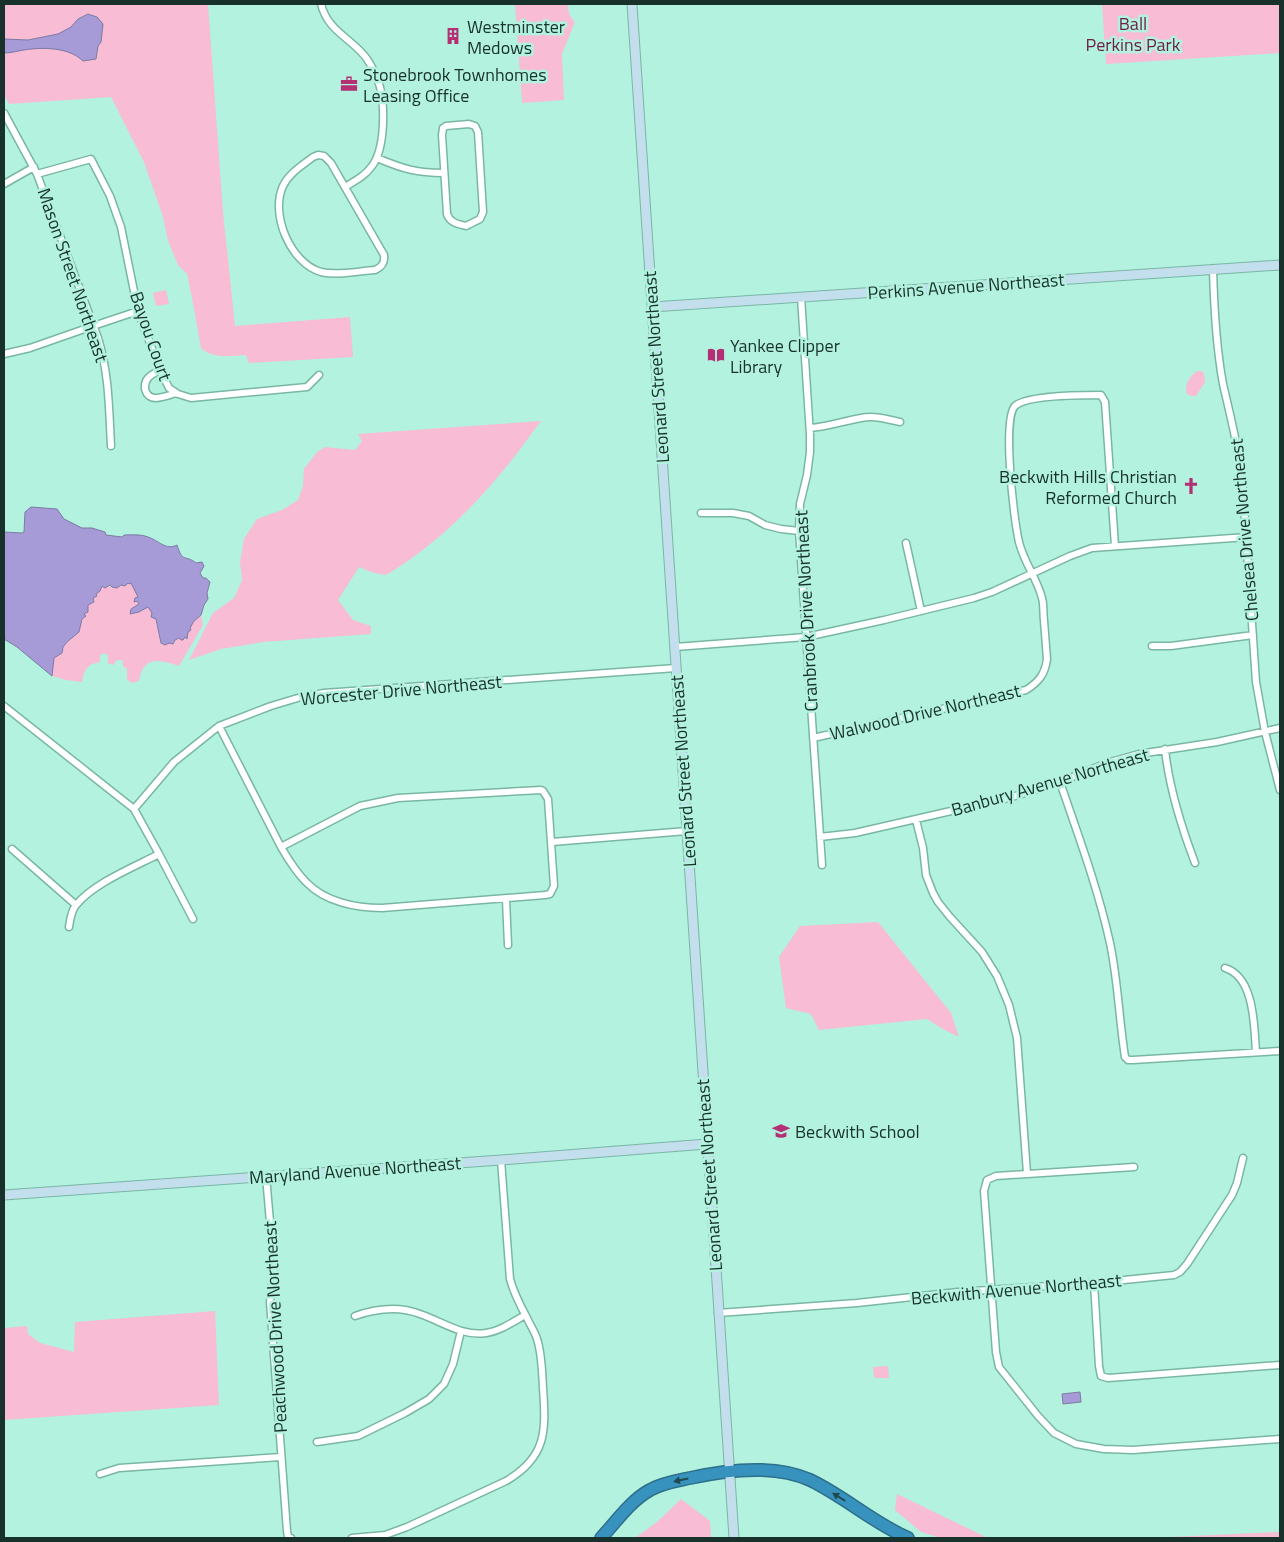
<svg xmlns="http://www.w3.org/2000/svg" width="1284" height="1542" viewBox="0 0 1284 1542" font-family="'Titillium Web',sans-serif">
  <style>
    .green { fill: #f8bcd4 }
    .water { fill: #a69ad7; stroke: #7b7ba3 }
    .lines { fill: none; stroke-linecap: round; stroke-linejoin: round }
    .street-casing { stroke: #79b7a4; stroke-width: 9 }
    .secondary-casing { stroke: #79b7a4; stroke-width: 11 }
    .highway-casing { stroke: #2d708b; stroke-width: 14 }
    .street { stroke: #fff; stroke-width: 6 }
    .secondary { stroke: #c3deec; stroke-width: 9 }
    .highway { stroke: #3892be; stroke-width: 11 }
    .oneway { fill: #204a50 }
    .labels { text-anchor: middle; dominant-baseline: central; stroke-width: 5; stroke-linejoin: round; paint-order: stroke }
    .park-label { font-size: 18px; fill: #6d1e46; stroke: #b3f2de }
    .poi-label { font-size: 18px; fill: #18322b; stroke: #b3f2de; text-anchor: start }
    .street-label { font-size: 18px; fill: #18322b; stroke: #b3f2de }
  </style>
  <rect width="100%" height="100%" fill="#b3f2de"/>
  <path class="green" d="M 4,4 L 208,4 L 223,212 L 235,326 L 350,317 L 353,357 L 249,363 L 246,355 C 231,356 212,359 201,348 L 192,298 L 187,274 L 178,265 L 168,241 L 163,217 L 144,162 L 111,97 L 9,104 L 4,95 Z
    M 515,4 L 568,4 C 568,12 569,16 575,22 L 562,54 L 564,100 L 522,103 Z
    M 1102,4 L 1280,4 L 1280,53 L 1106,64 Z
    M 166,290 L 169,304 L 156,306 L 153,293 Z
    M 1197,371 L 1201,371 L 1204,373 L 1205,382 L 1196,396 L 1192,396 L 1187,394 C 1184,385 1190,376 1197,371 Z
    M 541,421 C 528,438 515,457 501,473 C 469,512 430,549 386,575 L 374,573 L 359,567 L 338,600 L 353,620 L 371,626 L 371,634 L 263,642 L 221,649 L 189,660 L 213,613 L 234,598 L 242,580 L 240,562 L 244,539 L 257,519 L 282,510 L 298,500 L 303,486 L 304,469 L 317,452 L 325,447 L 355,450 L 362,441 L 358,434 Z
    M 128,583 L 132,583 L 138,597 L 135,602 L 138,601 L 139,604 L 131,609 L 130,614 L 139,612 L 148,607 L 156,619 L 161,643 L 165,644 L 179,638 L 185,637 L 194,621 L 201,615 L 203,625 L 179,666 C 159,659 143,656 139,681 L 131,683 L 127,679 L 127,669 L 123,666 L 122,660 L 117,660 L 113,665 L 108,663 L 108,655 L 104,653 L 100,655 L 100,662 C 86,665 85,669 82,682 L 66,680 L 52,676 L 54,658 L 62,653 L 63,647 L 67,642 L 79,632 L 82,619 L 88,605 L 102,586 C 109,587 116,586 123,585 L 125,586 Z
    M 878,922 L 951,1013 L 959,1037 L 941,1028 L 927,1019 L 819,1030 L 811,1014 L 786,1008 L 779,957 L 800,926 Z
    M 215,1311 L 219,1405 L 4,1420 L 4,1328 L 27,1326 L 28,1334 L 40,1343 L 74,1352 L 75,1322 Z
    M 888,1366 L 889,1378 L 874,1378 L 873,1367 Z
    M 897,1494 L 988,1538 L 941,1538 L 921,1532 L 895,1510 Z
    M 681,1499 L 710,1521 L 711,1538 L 635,1538 L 657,1522 Z
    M 1280,1532 L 1280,1538 L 1149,1538 Z"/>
  <path class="water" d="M 88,14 L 97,17 L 103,24 L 101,42 L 98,46 L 96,59 L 83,61 C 69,47 42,47 24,50 C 17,51 11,53 4,53 L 4,39 L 28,40 L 58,34 L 71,27 L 78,19 Z
    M 31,507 L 57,509 L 64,519 L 82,528 L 92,528 L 105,532 L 106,535 L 122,537 L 124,535 C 132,535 140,534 148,537 C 158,540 166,551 177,545 C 183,564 185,554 196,563 L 202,562 L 204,566 L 200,573 L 203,578 L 206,578 L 210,582 L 207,593 L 208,599 L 204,605 L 201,615 L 194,621 L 190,628 L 191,630 L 188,632 L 187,639 L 185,637 L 183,640 L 181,640 L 179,638 L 175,640 L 173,644 L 169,643 L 165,645 L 161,643 L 156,619 L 151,617 L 152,613 L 148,607 L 139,612 L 130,614 L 131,609 L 139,604 L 137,601 L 134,602 L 135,598 L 138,597 L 131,583 L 129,584 L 128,583 L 125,586 L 121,585 L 117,588 L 112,587 L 110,585 L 105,588 L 102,586 L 100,591 L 96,594 L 97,596 L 93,598 L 94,602 L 88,605 L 88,612 L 84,614 L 86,616 L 82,619 L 79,632 L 67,642 L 63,647 L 62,653 L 54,658 L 52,676 L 17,647 L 4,639 L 4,532 L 22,533 L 24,532 L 25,512 Z
    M 1080,1392 L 1081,1402 L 1063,1404 L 1062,1394 Z"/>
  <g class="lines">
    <g class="street-casing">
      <path id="street" d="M 321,4 C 328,32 352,38 367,59 C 373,68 377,77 380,87 C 385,108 385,149 372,166 C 365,176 355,181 345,187
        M 4,113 L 37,174 L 98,338 C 109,373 109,409 111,446
        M 469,124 L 475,126 L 478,132 L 483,212 L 480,219 L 466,226 C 458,224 450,223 447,214 L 442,135 L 443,128 L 446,126 Z
        M 318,155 L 324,156 L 331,163 L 384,255 C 385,263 382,267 375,270 C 358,271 338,276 321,272 C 290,263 270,214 283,186 C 289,173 303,165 313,157 Z
        M 377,158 C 403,169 417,173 444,173
        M 37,174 L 91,159 L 110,196 L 121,227 L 138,311 L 160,370 L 169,388 L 178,394 L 191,398 L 307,387 L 319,375
        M 4,184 L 34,167
        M 1213,269 C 1214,308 1216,346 1223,384 C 1230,415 1238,445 1242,477 L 1256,682 L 1265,732 L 1280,790
        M 801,297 L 810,435 L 810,452 L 807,475 L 800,504 L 799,531 L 822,865
        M 4,354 L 30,348 L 93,326 L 138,311
        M 160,370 C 157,372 152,374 149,377 C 142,384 144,398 156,398 C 162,398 170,395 176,393
        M 810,428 C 828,427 843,421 861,418 C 874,415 887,419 900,422
        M 701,513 L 733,513 L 749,516 L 765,525 L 781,529 L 799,531
        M 906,543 L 921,611
        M 1152,646 L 1171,646 L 1253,635
        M 675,647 L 806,637 L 884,620 L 974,598 L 992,592 L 1070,556 L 1092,548 L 1247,537
        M 4,706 L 134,809 L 159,854 L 193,919
        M 219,726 L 281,847 C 288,859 296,872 306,882 C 325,902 356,908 382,908 L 545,895 L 550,894 L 554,886 L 548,799 L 543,791 L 541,790 L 398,798 L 360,806 L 281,847
        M 813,738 L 1026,690 C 1039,682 1045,674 1047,659 C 1046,646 1045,634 1044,621 C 1043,613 1044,605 1042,598 C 1037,578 1024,563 1019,542 C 1014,522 1002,419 1015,406 C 1026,395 1083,395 1101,395 L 1105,402 L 1115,546
        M 1165,749 C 1169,788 1181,826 1195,863
        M 1060,782 C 1078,835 1098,888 1110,943 C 1118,981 1119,1019 1125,1057 L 1128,1060 L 1133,1060 L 1280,1051
        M 134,809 L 174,762 L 219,726 L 271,706 L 301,697 L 324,693 L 676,668
        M 916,820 L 923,848 L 926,875 L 933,893 L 938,902 L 950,917 L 982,952 L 997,976 L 1009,1005 L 1017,1038 L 1027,1173
        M 820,837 L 855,833 L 1012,797 L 1060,782 L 1107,763 L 1139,754 L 1217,742 L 1280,728
        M 552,842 L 687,831
        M 12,849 L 76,905
        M 506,899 L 508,945
        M 69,927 C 70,920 71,911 76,905 C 94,883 134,867 159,854
        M 1225,968 C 1255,977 1254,1027 1256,1052
        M 1134,1167 L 996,1176 L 987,1180 L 984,1191 L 996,1352 L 999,1367 L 1038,1416 L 1054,1433 L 1076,1444 L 1104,1449 L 1133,1450 L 1280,1439
        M 266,1176 L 274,1268 L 270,1302 L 287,1531 L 288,1537 L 291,1538
        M 1094,1283 L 1099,1366 L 1101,1376 L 1108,1378 L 1122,1377 L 1280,1365
        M 718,1313 L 857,1303 L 958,1292 L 1094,1283 L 1174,1275 L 1180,1272 L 1187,1264 L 1232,1195 L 1237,1183 L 1243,1158
        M 355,1316 C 375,1309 399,1306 420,1314 C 441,1321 463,1337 486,1333 C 500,1331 513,1322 525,1315
        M 317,1442 L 358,1436 L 405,1413 L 429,1399 L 444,1384 L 453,1364 L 461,1331
        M 100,1474 L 119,1468 L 281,1457
        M 352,1538 L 385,1535 L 407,1527 L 506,1481 C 547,1457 546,1431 543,1388 C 542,1372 542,1354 537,1339 C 535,1332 530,1325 527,1318 C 520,1305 514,1294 510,1279 L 501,1160"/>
    </g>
    <g class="secondary-casing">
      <path id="secondary" d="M 632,4 L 734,1538
        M 652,307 L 1280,265
        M 4,1195 L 501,1160 L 707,1144"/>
    </g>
    <g class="highway-casing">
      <path id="highway" d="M 601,1538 C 616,1522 630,1501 650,1490 C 662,1483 676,1481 690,1478 C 726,1470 774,1464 810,1480 C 844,1496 873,1523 908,1538"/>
    </g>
    <use href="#street" class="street"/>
    <use href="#secondary" class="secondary"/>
    <use href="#highway" class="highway"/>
  </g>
  <defs><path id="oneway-solid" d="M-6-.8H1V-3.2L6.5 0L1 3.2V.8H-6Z" transform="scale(1.25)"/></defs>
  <g class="oneway">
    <use href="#oneway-solid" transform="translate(681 1480) rotate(168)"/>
    <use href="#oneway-solid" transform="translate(839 1497) rotate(-148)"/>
  </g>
  <defs>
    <g id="building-bare" transform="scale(1.35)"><path d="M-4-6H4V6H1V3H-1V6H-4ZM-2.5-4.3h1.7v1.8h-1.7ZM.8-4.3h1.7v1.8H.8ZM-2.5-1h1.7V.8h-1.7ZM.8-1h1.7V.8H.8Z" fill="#b42f74" stroke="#b3f2de" stroke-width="2.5" paint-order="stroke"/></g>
    <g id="office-bare" transform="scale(1.35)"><path d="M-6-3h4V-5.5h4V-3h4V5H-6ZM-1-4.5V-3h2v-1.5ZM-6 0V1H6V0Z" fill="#b42f74" stroke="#b3f2de" stroke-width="2.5" paint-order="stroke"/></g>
    <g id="library-bare" transform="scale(1.35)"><path d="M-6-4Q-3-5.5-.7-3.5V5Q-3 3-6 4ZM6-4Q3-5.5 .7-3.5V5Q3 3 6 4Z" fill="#b42f74" stroke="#b3f2de" stroke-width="2.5" paint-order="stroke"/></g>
    <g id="church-bare" transform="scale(1.35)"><path d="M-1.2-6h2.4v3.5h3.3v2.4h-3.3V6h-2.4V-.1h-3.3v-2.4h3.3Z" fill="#b42f74" stroke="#b3f2de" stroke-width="2.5" paint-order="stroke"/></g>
    <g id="school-bare" transform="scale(1.35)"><path d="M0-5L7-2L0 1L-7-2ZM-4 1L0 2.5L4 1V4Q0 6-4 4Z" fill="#b42f74" stroke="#b3f2de" stroke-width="2.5" paint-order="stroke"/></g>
  </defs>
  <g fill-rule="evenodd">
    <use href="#building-bare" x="453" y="36"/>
    <use href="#office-bare" x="349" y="84"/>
    <use href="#library-bare" x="716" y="355"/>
    <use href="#church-bare" x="1191" y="486"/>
    <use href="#school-bare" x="781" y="1131"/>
  </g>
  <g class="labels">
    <g class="park-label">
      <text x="1133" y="23">Ball<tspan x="1133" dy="21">Perkins Park</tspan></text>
    </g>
    <g class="poi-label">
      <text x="467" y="26">Westminster<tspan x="467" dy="21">Medows</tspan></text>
      <text x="363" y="74">Stonebrook Townhomes<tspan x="363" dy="21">Leasing Office</tspan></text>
      <text x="730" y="345">Yankee Clipper<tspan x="730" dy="21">Library</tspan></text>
      <text x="1177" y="476" text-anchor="end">Beckwith Hills Christian<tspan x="1177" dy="21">Reformed Church</tspan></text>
      <text x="795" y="1131">Beckwith School</text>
    </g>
    <g class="street-label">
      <text transform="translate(73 275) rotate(71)">Mason Street Northeast</text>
      <text transform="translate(966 286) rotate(-4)">Perkins Avenue Northeast</text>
      <text transform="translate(151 336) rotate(71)">Bayou Court</text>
      <text transform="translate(656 367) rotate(-94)">Leonard Street Northeast</text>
      <text transform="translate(1244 530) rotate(-95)">Chelsea Drive Northeast</text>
      <text transform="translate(806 611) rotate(-93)">Cranbrook Drive Northeast</text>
      <text transform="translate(401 690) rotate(-5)">Worcester Drive Northeast</text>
      <text transform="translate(925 712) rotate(-13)">Walwood Drive Northeast</text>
      <text transform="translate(683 771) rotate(-94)">Leonard Street Northeast</text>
      <text transform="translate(1050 782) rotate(-16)">Banbury Avenue Northeast</text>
      <text transform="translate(355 1170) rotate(-4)">Maryland Avenue Northeast</text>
      <text transform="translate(709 1175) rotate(-94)">Leonard Street Northeast</text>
      <text transform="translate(1016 1289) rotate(-5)">Beckwith Avenue Northeast</text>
      <text transform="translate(275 1327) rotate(-93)">Peachwood Drive Northeast</text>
    </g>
  </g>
  <rect width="1284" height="1542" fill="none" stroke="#18322b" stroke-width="10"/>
</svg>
